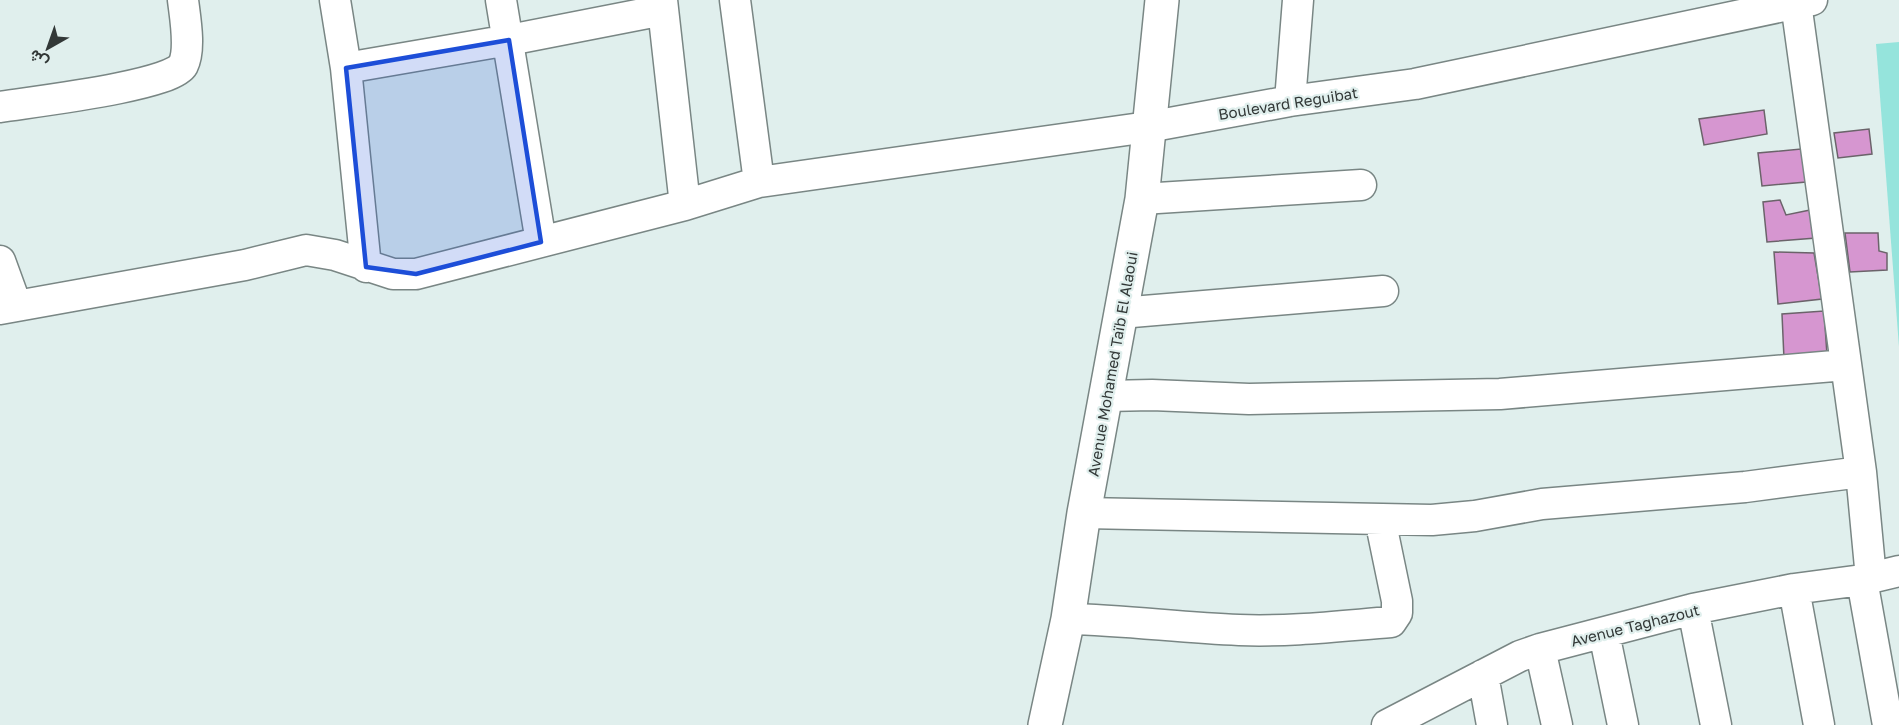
<svg xmlns="http://www.w3.org/2000/svg" width="1899" height="725" viewBox="0 0 1899 725" font-family="'Golos Text',Vazirmatn,sans-serif">
  <style>
    .green { fill: #95e4dc }
    .building { fill: #d696d0; stroke: #6b636a; stroke-width: 1.5 }
    .lines { fill: none; stroke-linecap: round; stroke-linejoin: round }
    .street-casing { stroke: #798684; stroke-width: 33 }
    .secondary-casing { stroke: #798684; stroke-width: 36 }
    .street { stroke: #fff; stroke-width: 30 }
    .secondary { stroke: #fff; stroke-width: 33 }
    .marked { fill: #1d4ed8; fill-opacity: 0.2; stroke: #1d4ed8; stroke-width: 4.5; stroke-linejoin: round }
    .labels { text-anchor: middle; dominant-baseline: central; stroke-width: 4.5; stroke-linejoin: round; paint-order: stroke }
    .street-label { font-size: 15px; fill: #323837; stroke: #e0efed }
  </style>
  <rect width="100%" height="100%" fill="#e0efed"/>
  <path class="green" d="M 1899,42 L 1899,347 L 1876,44 Z"/>
  <path class="building" d="M 1764,110 L 1767,134 L 1704,145 L 1699,119 Z
    M 1869,129 L 1872,154 L 1838,158 L 1834,133 Z
    M 1801,149 L 1806,182 L 1762,186 L 1758,153 Z
    M 1780,200 L 1786,215 L 1815,209 L 1816,238 L 1767,242 L 1763,202 Z
    M 1845,233 L 1878,233 L 1879,251 L 1887,253 L 1887,270 L 1850,272 Z
    M 1774,252 L 1814,253 L 1822,299 L 1778,304 Z
    M 1824,311 L 1827,355 L 1784,359 L 1782,314 Z"/>
  <g class="lines">
    <g class="street-casing">
      <path id="street" d="M 335,0 L 346,68 L 366,267
        M 501,0 L 541,242
        M 662,0 L 685,205
        M 735,0 L 759,182
        M 1796,3 L 1861,472 L 1871,578
        M 346,68 L 509,40 L 663,10
        M 1290,101 L 1298,0
        M 0,107 C 30,102 172,86 183,65 C 191,49 185,17 183,0
        M 1142,199 L 1361,185
        M 0,261 L 16,305
        M 0,309 L 245,265 L 306,250 L 335,255 L 393,274 L 416,274 L 685,205 L 759,182 L 1148,127 L 1290,101 L 1415,84 L 1812,0
        M 1120,313 L 1383,291
        M 1106,396 L 1152,395 L 1249,399 L 1500,394 L 1846,365
        M 1084,513 L 1432,520 L 1475,516 L 1542,504 L 1745,487 L 1861,472
        M 1862,580 L 1888,725
        M 1794,589 L 1819,725
        M 1693,609 L 1716,725
        M 1068,619 C 1125,620 1182,628 1239,630 C 1289,632 1340,626 1391,622 L 1397,613 L 1397,601 L 1380,519
        M 1604,633 L 1623,725
        M 1540,649 L 1557,725
        M 1483,675 L 1492,725
        M 1387,725 L 1520,656 L 1540,649 L 1693,609 L 1794,589 L 1862,580 L 1899,571"/>
    </g>
    <g class="secondary-casing">
      <path id="secondary" d="M 1045,725 L 1068,619 L 1084,513 L 1142,199 L 1162,0"/>
    </g>
    <use href="#street" class="street"/>
    <use href="#secondary" class="secondary"/>
  </g>
  <path class="marked" d="M 509,40 L 541,242 L 416,274 L 366,267 L 346,68 Z"/>
  <g class="labels">
    <g class="street-label">
      <text transform="translate(1288 103) rotate(-9)">Boulevard Reguibat</text>
      <text transform="translate(1112 364) rotate(-80)">Avenue Mohamed Taïb El Alaoui</text>
      <text transform="translate(1635 625) rotate(-14)">Avenue Taghazout</text>
    </g>
  </g>
  <g transform="translate(48 48) rotate(220)" stroke="#e0efed" stroke-width="4.5" paint-order="stroke">
  <path d="M0-4.5L10 22L0 15L-10 22Z" fill="#323837"/>
  <text y="-9" font-size="16" font-weight="bold" text-anchor="middle" fill="#323837">ش</text>
  </g>
</svg>
